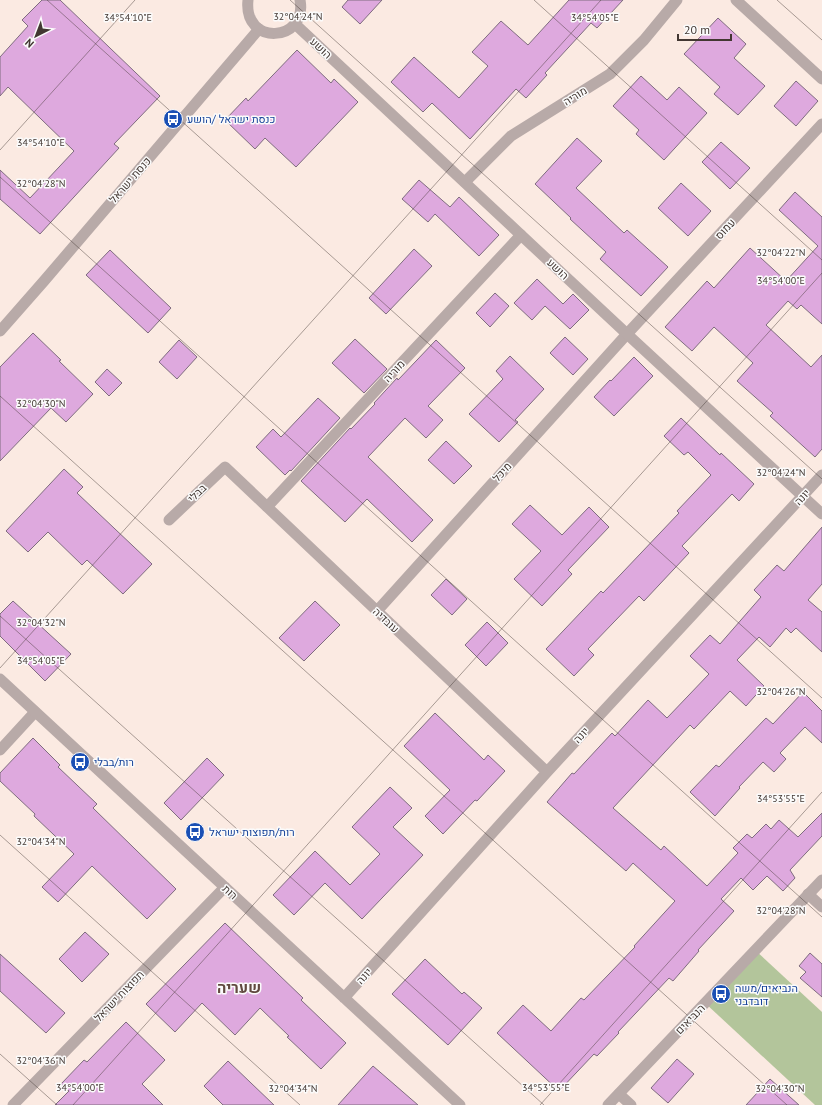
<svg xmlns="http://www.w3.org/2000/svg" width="822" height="1105" viewBox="0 0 822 1105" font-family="'PT Sans',Heebo,sans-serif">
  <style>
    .green { fill: #b3c59b }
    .building { fill: #dea9de; stroke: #7f6c7f }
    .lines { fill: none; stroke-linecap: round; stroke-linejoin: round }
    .pedestrian { stroke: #b8aaa8; stroke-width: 11 }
    .minor { stroke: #b8aaa8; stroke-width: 11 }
    .tertiary { stroke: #b8aaa8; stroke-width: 11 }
    .ticks { fill: none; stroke: #423732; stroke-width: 1; stroke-opacity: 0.45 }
    .labels { text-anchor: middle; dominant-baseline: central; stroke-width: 3; stroke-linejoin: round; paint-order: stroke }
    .street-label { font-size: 11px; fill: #423732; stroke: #fbfbfb }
    .transit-label { font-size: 11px; fill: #164399; stroke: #fbfbfb; text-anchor: start }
    .district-label { font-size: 15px; font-weight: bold; fill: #61493f; stroke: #fbfbfb }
    .ticks-label { font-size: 10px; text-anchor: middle; fill: #423732; stroke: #fbfbfb; stroke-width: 3; stroke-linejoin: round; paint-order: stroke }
  </style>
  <rect width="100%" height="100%" fill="#fbeae2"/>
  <path class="green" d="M 755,950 L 822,1012 L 822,1105 L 815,1105 L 705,1003 Z"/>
  <path class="building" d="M 42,0 L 60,0 L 160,96 L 114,144 L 119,148 L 40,234 L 0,199 L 0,170 L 30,198 L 74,151 L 8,87 L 0,96 L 0,57 L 28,26 L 22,20 Z
    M 348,0 L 382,0 L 360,24 L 342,7 Z
    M 569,0 L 623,0 L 597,28 L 591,23 L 545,73 L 547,75 L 526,98 L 516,89 L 470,139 L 432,103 L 423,112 L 391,82 L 414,57 L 459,98 L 488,66 L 472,52 L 501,21 L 528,45 Z
    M 718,18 L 746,44 L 734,58 L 765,86 L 738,115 L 714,94 L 720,87 L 684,54 Z
    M 297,50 L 331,83 L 334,79 L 358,102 L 296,167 L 265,138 L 255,149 L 225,120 L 246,98 L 248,101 Z
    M 641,76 L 667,100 L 679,87 L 707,113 L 664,160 L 636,134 L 639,130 L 613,106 Z
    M 796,81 L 818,101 L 796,126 L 774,106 Z
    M 577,138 L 602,161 L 576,188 L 624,233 L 627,230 L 668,267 L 641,296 L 600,259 L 606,252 L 570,219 L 571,218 L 535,184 Z
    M 721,142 L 750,168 L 730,189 L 702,162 Z
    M 419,180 L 450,207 L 459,197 L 499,235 L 479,256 L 435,214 L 428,222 L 402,199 Z
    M 681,183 L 711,211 L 688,236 L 658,208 Z
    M 795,192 L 822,217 L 822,324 L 801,305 L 797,309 L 788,301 L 766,325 L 811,367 L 822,355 L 822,449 L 815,457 L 770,416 L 773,413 L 737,381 L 753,363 L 714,327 L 692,351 L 665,327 L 707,281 L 714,288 L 750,248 L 786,281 L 818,246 L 779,210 Z
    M 414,249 L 432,266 L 386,314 L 369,298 Z
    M 110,250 L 171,308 L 148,333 L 86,275 Z
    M 537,279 L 563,304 L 573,294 L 589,310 L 570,329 L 545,306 L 532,320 L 514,303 Z
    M 495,293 L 509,306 L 490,327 L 476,313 Z
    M 33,333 L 61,360 L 59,361 L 93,394 L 66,422 L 51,408 L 0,461 L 0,367 Z
    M 565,337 L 588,359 L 573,375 L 550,353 Z
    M 355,339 L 387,369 L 364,393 L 332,363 Z
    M 179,340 L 197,357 L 177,379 L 159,362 Z
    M 436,340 L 465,368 L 428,406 L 443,420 L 426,438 L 405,418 L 368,457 L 433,520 L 412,542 L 367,499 L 345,522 L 301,481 L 350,428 L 351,429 L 375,404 L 374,403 L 397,378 L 398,380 Z
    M 510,356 L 544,389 L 515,420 L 518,422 L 499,442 L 469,414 L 503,379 L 496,371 Z
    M 634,357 L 653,376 L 614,416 L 594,397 L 610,380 L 611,381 Z
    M 107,369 L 122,383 L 109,396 L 95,382 Z
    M 318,398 L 340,418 L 291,471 L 290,470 L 285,475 L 256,447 L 273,429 L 281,437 Z
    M 681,418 L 720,455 L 721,453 L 754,484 L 739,501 L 732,494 L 682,546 L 689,553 L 644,601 L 639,596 L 588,649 L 594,655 L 574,676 L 546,649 L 601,591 L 603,593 L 679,513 L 677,511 L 711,475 L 688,452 L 684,455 L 664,436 Z
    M 446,441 L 472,466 L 454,484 L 428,460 Z
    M 64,469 L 83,487 L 77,493 L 152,564 L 123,594 L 87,560 L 82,565 L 48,532 L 28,552 L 6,531 Z
    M 530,505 L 562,535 L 589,507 L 609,527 L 568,570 L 572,574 L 542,606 L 514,579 L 541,551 L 512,524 Z
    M 822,527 L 822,584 L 808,600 L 822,612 L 822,652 L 796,628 L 791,633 L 786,628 L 770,647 L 759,637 L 737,660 L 764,686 L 746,706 L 730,691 L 694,729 L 690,725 L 613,808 L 661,850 L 664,846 L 707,886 L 738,853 L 733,848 L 747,834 L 752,838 L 766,824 L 771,829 L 779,820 L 798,837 L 822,813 L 822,836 L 790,870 L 795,878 L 783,891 L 767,876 L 753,890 L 741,878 L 721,899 L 734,911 L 698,950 L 699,951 L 673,981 L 669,978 L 618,1032 L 619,1033 L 597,1056 L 594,1054 L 559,1091 L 497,1033 L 523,1005 L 551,1031 L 581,998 L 584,1000 L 635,947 L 634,946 L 675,901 L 633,863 L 626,871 L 547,802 L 572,773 L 574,774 L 612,733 L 615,736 L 648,700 L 667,718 L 709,674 L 690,656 L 710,635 L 720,644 L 761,597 L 754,590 L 777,565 L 784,571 Z
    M 446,579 L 467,599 L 452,615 L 431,595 Z
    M 13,601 L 71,654 L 45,681 L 0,636 L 0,614 Z
    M 315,601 L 340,625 L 304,661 L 279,638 Z
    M 487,622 L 508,643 L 486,666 L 465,645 Z
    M 803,692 L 822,711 L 822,743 L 805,727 L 780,753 L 786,759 L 774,772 L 763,762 L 739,787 L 740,788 L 715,816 L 690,792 L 716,765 L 719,767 L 766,718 L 773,724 Z
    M 435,713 L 484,760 L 488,755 L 505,771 L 477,801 L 475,800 L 443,834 L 425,816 L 450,790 L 404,746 Z
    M 33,738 L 60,765 L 58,767 L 97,804 L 93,808 L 176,889 L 147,919 L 92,866 L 58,902 L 42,887 L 74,854 L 34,816 L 35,814 L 0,781 L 0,773 Z
    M 207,758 L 224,775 L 181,820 L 164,803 Z
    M 390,787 L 412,808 L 393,827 L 423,855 L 362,919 L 325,883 L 294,915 L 273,895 L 315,851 L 350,885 L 380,854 L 352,827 Z
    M 225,923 L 303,998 L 301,1000 L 346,1043 L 321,1069 L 287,1037 L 289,1036 L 260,1008 L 235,1035 L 202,1003 L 175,1032 L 146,1004 Z
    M 85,932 L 109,954 L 82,982 L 59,959 Z
    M 810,953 L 822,964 L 822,997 L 800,978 L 806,972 L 799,966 Z
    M 0,954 L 65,1013 L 46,1033 L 0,991 Z
    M 425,959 L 462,994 L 464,992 L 482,1008 L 448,1045 L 392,994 Z
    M 126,1022 L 165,1060 L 142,1084 L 163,1105 L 55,1105 L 69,1091 L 61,1084 L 84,1060 L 87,1062 Z
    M 677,1059 L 694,1074 L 668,1103 L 651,1088 Z
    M 228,1061 L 274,1105 L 223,1105 L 204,1086 Z
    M 373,1066 L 418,1105 L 338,1105 Z
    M 770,1079 L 799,1105 L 746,1105 Z"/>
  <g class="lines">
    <path class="pedestrian" d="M 0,750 L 35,712"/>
    <path class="minor" d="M 736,0 L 822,79
      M 465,182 L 511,136 L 610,74 L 644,40 L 677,0
      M 0,331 L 44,281 L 259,29
      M 267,507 L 521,235
      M 169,520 L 225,467 L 547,772
      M 377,611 L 627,334 L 822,124
      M 0,679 L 460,1105
      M 808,894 L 822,907
      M 344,998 L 547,772 L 822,475
      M 619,1094 L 631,1105
      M 13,1105 L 225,887"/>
    <path class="tertiary" d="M 248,0 C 243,47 308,42 300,0
      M 295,24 L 627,334 L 822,514
      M 608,1105 L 822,880"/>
  </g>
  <path class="ticks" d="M 47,0 L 822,698M 290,0 L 822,479M 534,0 L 822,260M 777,0 L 822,40M 0,150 L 135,0M 0,177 L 822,917M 0,396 L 787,1105M 0,616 L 544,1105M 0,668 L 601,0M 0,835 L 300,1105M 0,1054 L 57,1105M 73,1105 L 822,273M 540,1105 L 822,792"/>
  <defs>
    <g id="bus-disc" transform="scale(1)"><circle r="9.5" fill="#1a4fb4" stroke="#fbfbfb"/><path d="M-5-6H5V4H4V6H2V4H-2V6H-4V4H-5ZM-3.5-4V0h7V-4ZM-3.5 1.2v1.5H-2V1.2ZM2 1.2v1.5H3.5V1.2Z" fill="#fff"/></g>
  </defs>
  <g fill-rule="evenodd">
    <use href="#bus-disc" x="173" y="119"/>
    <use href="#bus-disc" x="80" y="762"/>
    <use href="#bus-disc" x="195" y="832"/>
    <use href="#bus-disc" x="721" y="994"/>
  </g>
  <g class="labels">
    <g class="street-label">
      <text transform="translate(321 48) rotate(43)">הושע</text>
      <text transform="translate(575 96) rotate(-32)">מוריה</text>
      <text transform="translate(130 180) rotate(-49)">כנסת ישראל</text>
      <text transform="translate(725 229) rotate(-47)">עמוס</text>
      <text transform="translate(558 269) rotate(43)">הושע</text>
      <text transform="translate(394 371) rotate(-47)">מוריה</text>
      <text transform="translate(502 472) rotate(-48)">מיכל</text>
      <text transform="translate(197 493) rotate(-43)">בבלי</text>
      <text transform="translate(802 497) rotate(-47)">יונה</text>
      <text transform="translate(386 620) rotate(43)">עובדיה</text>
      <text transform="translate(581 735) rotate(-47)">יונה</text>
      <text transform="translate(230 892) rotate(43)">רות</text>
      <text transform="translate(364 976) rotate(-48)">יונה</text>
      <text transform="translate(119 996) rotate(-46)">תפוצות ישראל</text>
      <text transform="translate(690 1019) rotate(-46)">הנביאים</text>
    </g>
    <g class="transit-label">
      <text x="187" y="119">כנסת ישראל /הושע</text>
      <text x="94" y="762">רות/בבלי</text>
      <text x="209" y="832">רות/תפוצות ישראל</text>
      <text x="735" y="988">הנביאים/משה<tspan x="735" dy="13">דובדבני</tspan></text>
    </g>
    <g class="district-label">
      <text x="239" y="987">שעריה</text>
    </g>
  </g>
  <g class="ticks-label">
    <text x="298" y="20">32°04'24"N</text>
    <text x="128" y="21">34°54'10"E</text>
    <text x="595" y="21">34°54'05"E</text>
    <text x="41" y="146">34°54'10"E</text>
    <text x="41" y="187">32°04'28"N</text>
    <text x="781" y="256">32°04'22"N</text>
    <text x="781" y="284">34°54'00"E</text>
    <text x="41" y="407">32°04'30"N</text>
    <text x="781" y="476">32°04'24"N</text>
    <text x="41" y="626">32°04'32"N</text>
    <text x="41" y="664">34°54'05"E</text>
    <text x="781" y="695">32°04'26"N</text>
    <text x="781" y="802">34°53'55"E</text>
    <text x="41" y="845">32°04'34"N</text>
    <text x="781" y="914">32°04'28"N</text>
    <text x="41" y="1064">32°04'36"N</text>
    <text x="80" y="1091">34°54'00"E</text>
    <text x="546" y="1091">34°53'55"E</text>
    <text x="293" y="1092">32°04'34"N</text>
    <text x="780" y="1092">32°04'30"N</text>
  </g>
  <g transform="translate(36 36) rotate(222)" stroke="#fbfbfb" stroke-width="3" paint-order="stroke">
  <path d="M0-3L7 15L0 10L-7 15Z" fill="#423732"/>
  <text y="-6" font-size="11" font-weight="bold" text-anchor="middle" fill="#423732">N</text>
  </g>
  <path d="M678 34v6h53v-6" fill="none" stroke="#423732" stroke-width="2"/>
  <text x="684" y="34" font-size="12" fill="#423732" stroke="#fbfbfb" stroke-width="3" paint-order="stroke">20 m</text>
</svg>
